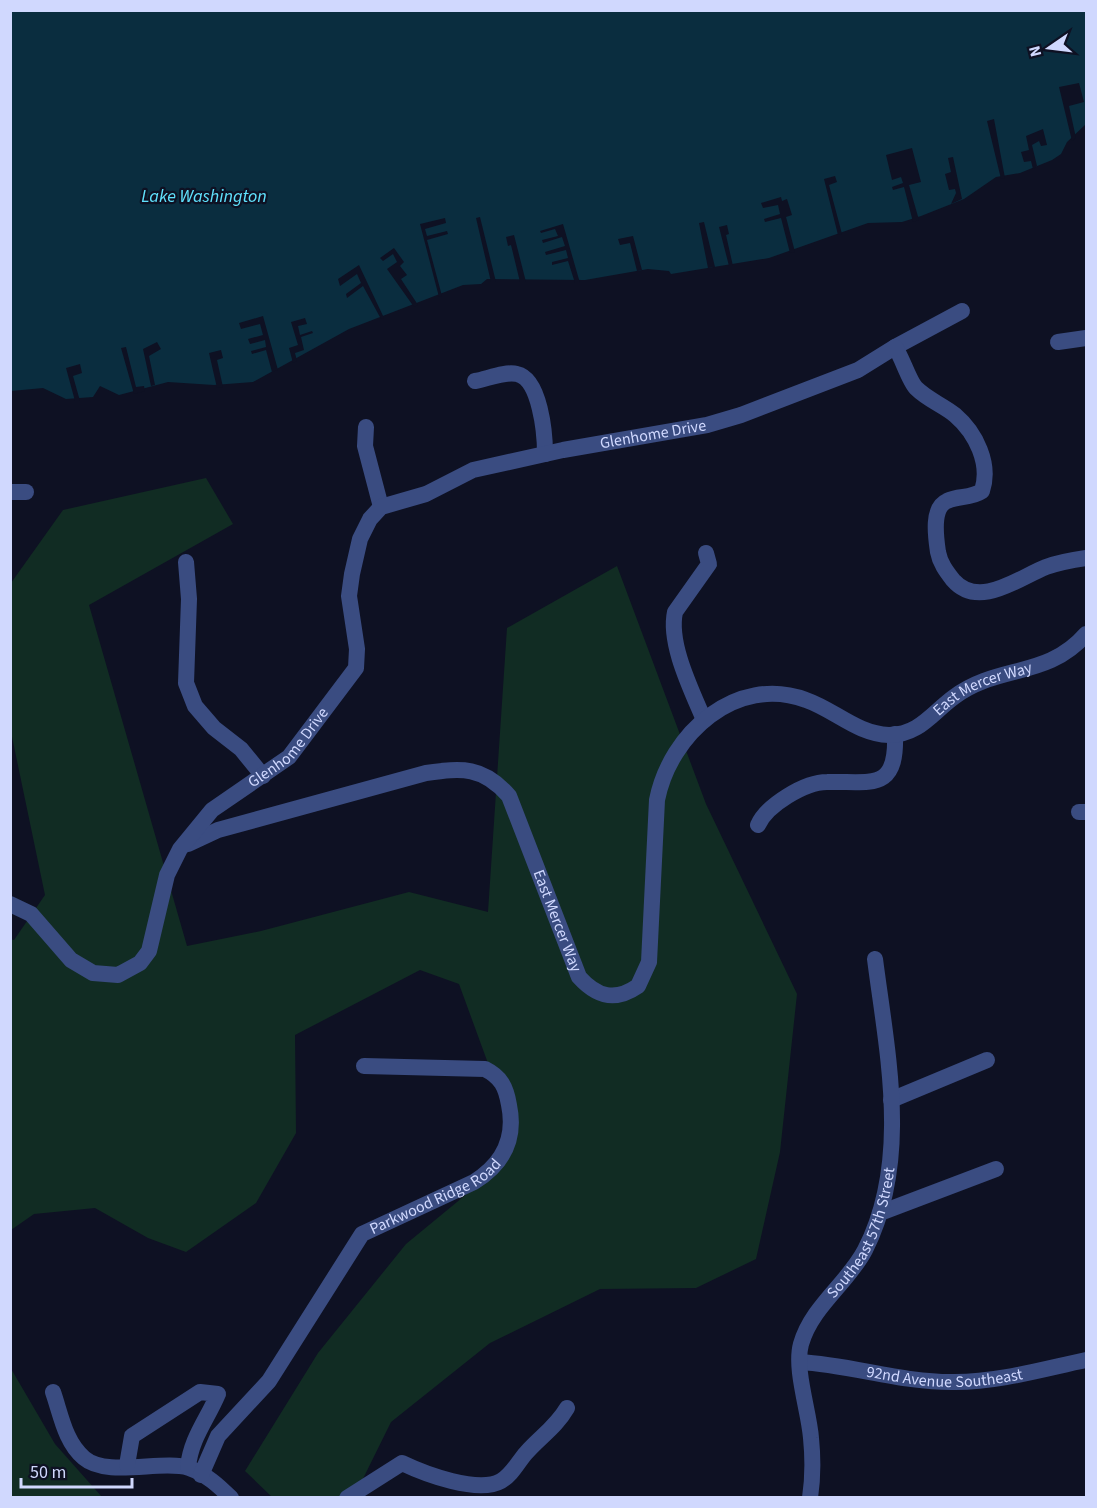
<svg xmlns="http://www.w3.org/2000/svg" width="1097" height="1508" viewBox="0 0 1097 1508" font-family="'Source Sans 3',sans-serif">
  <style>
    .green { fill: #112c23 }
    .water { fill: #0a2d3f }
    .pier { fill: #0e1123 }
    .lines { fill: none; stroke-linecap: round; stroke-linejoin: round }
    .minor { stroke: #3a4c81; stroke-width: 16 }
    .labels { text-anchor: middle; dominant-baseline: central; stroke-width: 4.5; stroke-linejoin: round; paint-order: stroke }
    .street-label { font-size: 16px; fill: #d0d8fe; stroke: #0e1123 }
    .water-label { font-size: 18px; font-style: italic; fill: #60e2fd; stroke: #0e1123 }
  </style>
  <rect width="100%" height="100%" fill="#0e1123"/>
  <path class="green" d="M 206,478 L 233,524 L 89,605 L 187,946 L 261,931 L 409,892 L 488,912 L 507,628 L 617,566 L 706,804 L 797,994 L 780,1152 L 756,1259 L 696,1288 L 600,1289 L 490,1343 L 391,1422 L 354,1497 L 272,1497 L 245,1471 L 318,1353 L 406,1244 L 491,1174 L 512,1129 L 459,984 L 420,970 L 295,1035 L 296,1133 L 256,1203 L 186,1252 L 148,1238 L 95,1208 L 34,1214 L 11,1230 L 10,939 L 14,940 L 45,895 L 11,732 L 11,583 L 63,510 Z
    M 10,1367 L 55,1444 L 102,1497 L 11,1497 Z"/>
  <path class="water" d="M 11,11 L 1086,11 L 1086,124 L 1067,142 L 1061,154 L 1052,160 L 1020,173 L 996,177 L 964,199 L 921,216 L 902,222 L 868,223 L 769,258 L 671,274 L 669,271 L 648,269 L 585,280 L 487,279 L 481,284 L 463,285 L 349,329 L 253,382 L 214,385 L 168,382 L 119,395 L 100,386 L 93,397 L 66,399 L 43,388 L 11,391 Z"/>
  <path class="pier" d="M 1079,83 L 1084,102 L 1069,106 L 1076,138 L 1072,141 L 1059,87 Z
    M 994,119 L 1005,178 L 1001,179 L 987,121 Z
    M 1043,129 L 1047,145 L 1041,146 L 1039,141 L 1032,145 L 1037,166 L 1033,169 L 1031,161 L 1024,162 L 1021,152 L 1029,150 L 1026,136 Z
    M 912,148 L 921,182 L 909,185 L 919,220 L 913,222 L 904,187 L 893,190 L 892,187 L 903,183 L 901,177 L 892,180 L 886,155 Z
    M 953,157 L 962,199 L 951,204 L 956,193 L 955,189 L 949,190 L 945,174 L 951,172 L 948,158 Z
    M 835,176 L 837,182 L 829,185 L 842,234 L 838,235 L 824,179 Z
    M 781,197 L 782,201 L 787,199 L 792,215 L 786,217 L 795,252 L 790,253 L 781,218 L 765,222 L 764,219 L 780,214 L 778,205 L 763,208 L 761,203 Z
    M 480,217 L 496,282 L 491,282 L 476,218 Z
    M 445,218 L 446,223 L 425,229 L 427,236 L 447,231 L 448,234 L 427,240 L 442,296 L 439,297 L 420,224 Z
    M 704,222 L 715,267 L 708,268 L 699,223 Z
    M 563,224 L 580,283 L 575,283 L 568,261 L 552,265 L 552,262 L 568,258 L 566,250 L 546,255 L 545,252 L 565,246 L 562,237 L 543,243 L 542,240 L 558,236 L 555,229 L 541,233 L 540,231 Z
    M 727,225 L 729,234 L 726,235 L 733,266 L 729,266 L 719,227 Z
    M 514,235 L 526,282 L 520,282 L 511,245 L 508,246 L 506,237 Z
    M 633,236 L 642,270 L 637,271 L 630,243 L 620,245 L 618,239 Z
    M 394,248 L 404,262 L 400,266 L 407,275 L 401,279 L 418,305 L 414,307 L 387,269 L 397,262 L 393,254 L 383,261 L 380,258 Z
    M 359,265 L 384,318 L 381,319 L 363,286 L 347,298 L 346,294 L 361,283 L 357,274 L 340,286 L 338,279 Z
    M 263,316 L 278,370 L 272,372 L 266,350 L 252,354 L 251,351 L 266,347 L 265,340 L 250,344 L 248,339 L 263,335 L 260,324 L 241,329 L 239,323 Z
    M 305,318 L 307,324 L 298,326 L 300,335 L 312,331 L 313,333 L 301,337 L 304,350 L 295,353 L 297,361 L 293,363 L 289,348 L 298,345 L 291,322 Z
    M 157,342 L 161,349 L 149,356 L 155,385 L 151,386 L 143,349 Z
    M 126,347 L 136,387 L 144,386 L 145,391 L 134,394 L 121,348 Z
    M 221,350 L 223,358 L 217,360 L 223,387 L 217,388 L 209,353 Z
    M 80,364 L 82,373 L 73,376 L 80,401 L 75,401 L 66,368 Z"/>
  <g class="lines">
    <g class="minor">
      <path d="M 1058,342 L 1086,338"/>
      <path d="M 895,347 L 962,311"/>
      <path d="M 475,381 C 487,379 505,371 517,374 C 540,379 545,433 545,454"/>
      <path d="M 366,427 L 365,446 L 381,507"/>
      <path d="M 10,492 L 26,492"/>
      <path d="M 186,562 L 189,599 L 186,683 L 195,706 L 214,728 L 241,749 L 263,776"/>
      <path d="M 704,720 C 692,691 668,644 675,612 L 709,564 L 706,553"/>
      <path d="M 1079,812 L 1086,812"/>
      <path d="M 758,825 C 767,805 805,782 827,782 C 872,781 897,792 895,734"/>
      <path id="s1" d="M 188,844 L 218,830 L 426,773 C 462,768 483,766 509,796 L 579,977 C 597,997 615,1002 638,986 L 649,962 L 657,800 C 670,734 736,674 806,700 C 835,710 857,734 889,735 C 919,735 932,713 954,697 C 998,664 1047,679 1086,634"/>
      <path id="s2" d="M 10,904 L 31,914 L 71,960 L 93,973 L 118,975 L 140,963 L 149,951 L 167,875 L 180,849 L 212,810 L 289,757 L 356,668 L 357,649 L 349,596 L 352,574 L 360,539 L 370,519 L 381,507 L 426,494 L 473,470 L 563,450 L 707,425 L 741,415 L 858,370 L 895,347 C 902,357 909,381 916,388 C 928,400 943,405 955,415 C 976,433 991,464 982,491 C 970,499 959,495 947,501 C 931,508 936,538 938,552 C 940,563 946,571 953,580 C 979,610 1020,577 1046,567 C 1060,562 1072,560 1086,558"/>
      <path d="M 891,1100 L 987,1060"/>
      <path d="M 880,1213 L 996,1169"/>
      <path id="s3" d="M 800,1362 C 852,1365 903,1383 955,1382 C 999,1382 1043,1369 1086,1360"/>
      <path d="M 53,1392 C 61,1415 65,1442 84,1458 C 107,1478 164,1459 189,1468 C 206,1474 219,1486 231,1498"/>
      <path d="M 127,1465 L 132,1436 L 200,1392 L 218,1394 C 207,1420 191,1438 188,1467"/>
      <path id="s4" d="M 201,1475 L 218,1436 L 269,1381 L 362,1234 L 474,1182 C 503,1164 516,1139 509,1105 C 506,1087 501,1077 485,1069 L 364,1066"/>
      <path d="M 347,1498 L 402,1463 C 425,1474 478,1494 501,1481 C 512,1475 518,1462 526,1453 C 540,1437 556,1427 567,1408"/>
      <path id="s5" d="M 810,1498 C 813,1478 813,1458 811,1438 C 809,1411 794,1369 801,1344 C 812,1306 848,1283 865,1250 C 911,1160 887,1053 875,959"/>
    </g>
  </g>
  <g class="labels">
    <g class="street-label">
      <text stroke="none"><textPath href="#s2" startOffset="990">Glenhome Drive</textPath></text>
      <text stroke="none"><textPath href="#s1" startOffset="1191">East Mercer Way</textPath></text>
      <text stroke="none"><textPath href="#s2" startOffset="432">Glenhome Drive</textPath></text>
      <text stroke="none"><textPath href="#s1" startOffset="474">East Mercer Way</textPath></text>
      <text stroke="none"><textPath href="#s4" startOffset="374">Parkwood Ridge Road</textPath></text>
      <text stroke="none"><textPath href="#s5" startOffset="284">Southeast 57th Street</textPath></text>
      <text stroke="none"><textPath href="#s3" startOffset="146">92nd Avenue Southeast</textPath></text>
    </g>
    <g class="water-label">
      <text x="204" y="196">Lake Washington</text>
    </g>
  </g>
  <rect width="1097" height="1508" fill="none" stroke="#d0d8fe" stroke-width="24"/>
  <g transform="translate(1049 48) rotate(256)" stroke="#0e1123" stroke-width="4.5" paint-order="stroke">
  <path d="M0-4.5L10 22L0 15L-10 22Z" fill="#d0d8fe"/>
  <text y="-9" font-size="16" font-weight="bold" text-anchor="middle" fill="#d0d8fe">N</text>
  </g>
  <path d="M21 1478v9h111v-9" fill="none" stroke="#d0d8fe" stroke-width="3"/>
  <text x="30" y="1478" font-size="18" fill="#d0d8fe" stroke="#0e1123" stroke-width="4.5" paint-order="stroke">50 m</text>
</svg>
